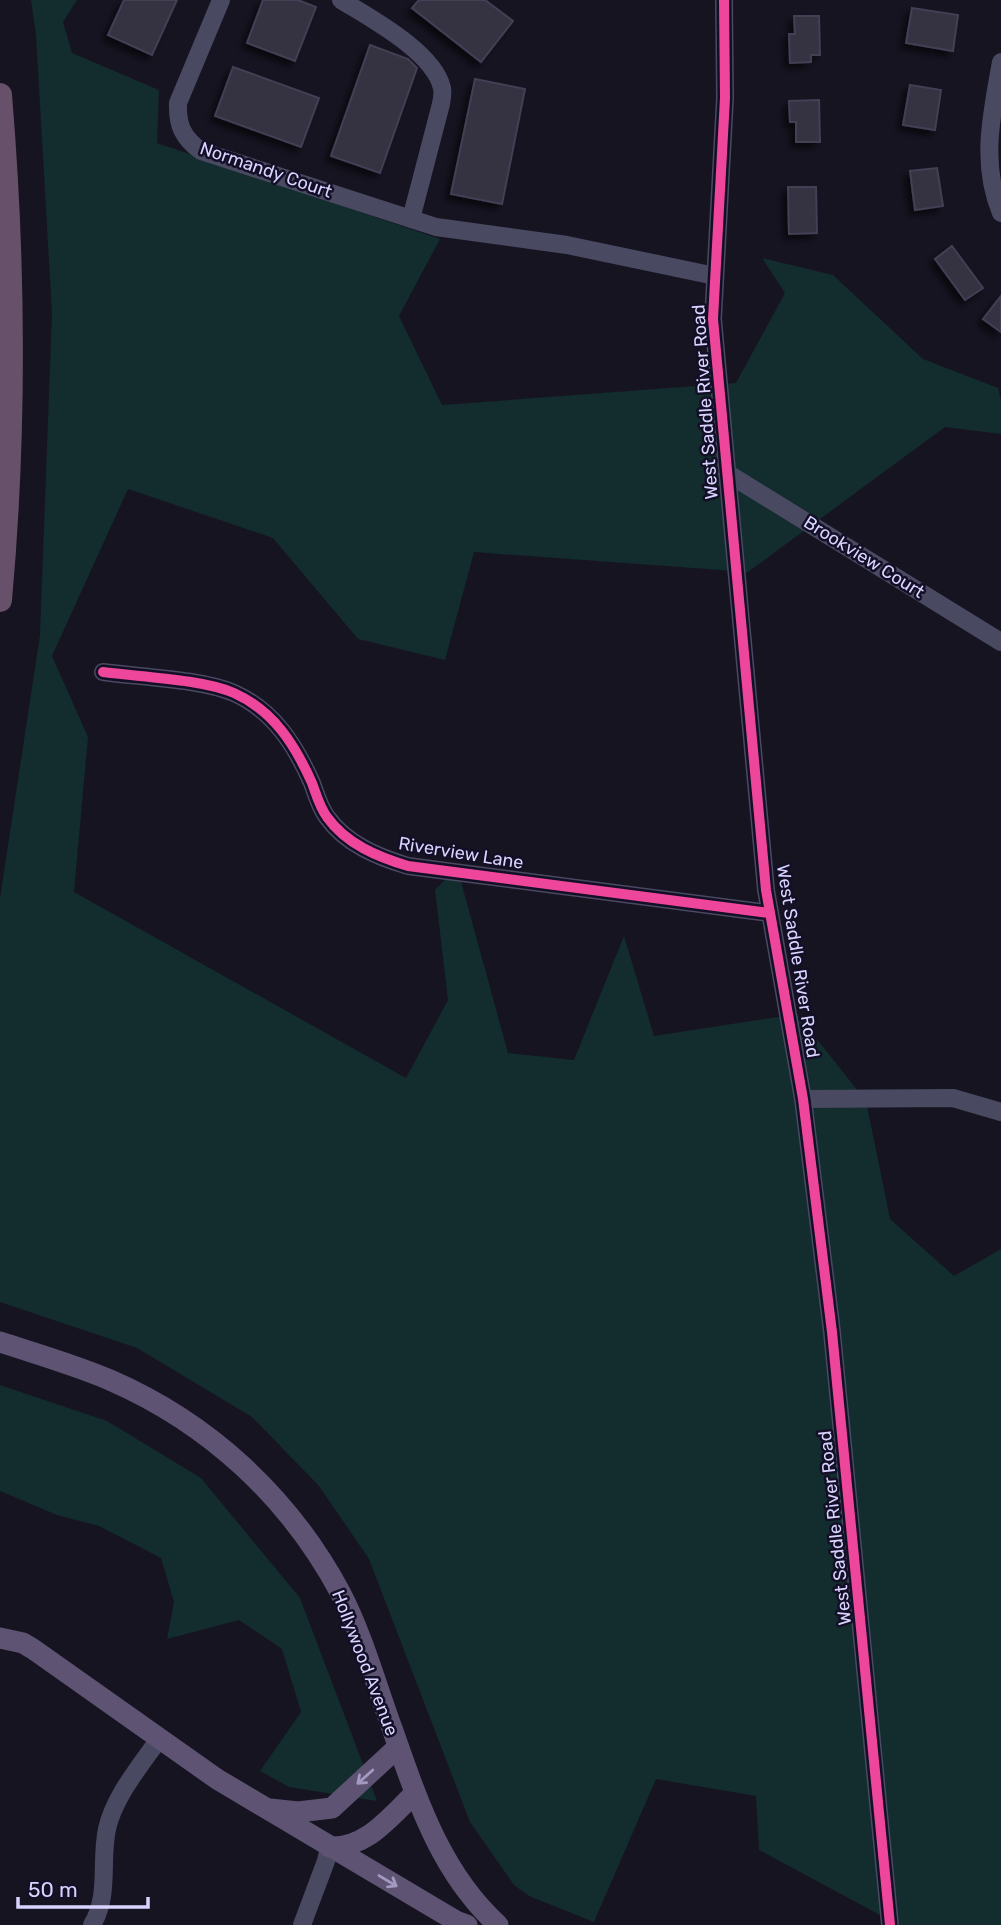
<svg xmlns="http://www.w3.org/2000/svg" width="1001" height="1925" viewBox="0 0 1001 1925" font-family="Rubik,sans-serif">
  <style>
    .green { fill: #132c2d }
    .building { fill: #343243; stroke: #433f54; stroke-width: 2; filter: url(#shadow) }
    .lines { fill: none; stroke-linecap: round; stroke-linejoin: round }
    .minor { stroke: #4a4962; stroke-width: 18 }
    .major { stroke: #5e5373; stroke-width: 21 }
    .highway { stroke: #67516a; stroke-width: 24 }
    .cycleway-casing { stroke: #130f26; stroke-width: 15 }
    .cycleway { stroke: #ed469a; stroke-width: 10 }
    .oneway { stroke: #a29ac0 }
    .labels { text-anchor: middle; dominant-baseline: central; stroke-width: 5; stroke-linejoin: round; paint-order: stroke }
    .street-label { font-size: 18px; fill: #d9d4ff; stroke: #130f26 }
  </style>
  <defs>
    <filter id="shadow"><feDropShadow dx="-5" dy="5" stdDeviation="3.5" flood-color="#0009"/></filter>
  </defs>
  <rect width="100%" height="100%" fill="#161421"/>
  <path class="green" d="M 31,0 L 77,0 L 63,22 L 72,53 L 159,90 L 157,143 L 440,239 L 399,316 L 442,405 L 736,383 L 785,293 L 762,258 L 833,275 L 923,359 L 998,388 L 1001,400 L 1001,434 L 945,427 L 748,572 L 474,552 L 445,660 L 358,639 L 273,538 L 128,489 L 52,656 L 88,737 L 74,892 L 406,1078 L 448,1000 L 435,890 L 457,867 L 508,1053 L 574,1060 L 624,936 L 654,1036 L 797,1014 L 866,1101 L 890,1219 L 954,1276 L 1001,1249 L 1001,1925 L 891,1925 L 891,1921 L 759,1850 L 756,1796 L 656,1779 L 594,1922 L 529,1896 L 514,1885 L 470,1822 L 369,1559 L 319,1486 L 252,1417 L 137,1348 L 0,1302 L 0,898 L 40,635 L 52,313 L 36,35 Z
    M 0,1385 L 107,1421 L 201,1478 L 300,1598 L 377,1801 L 289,1787 L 260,1771 L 301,1712 L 282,1649 L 239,1620 L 167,1639 L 174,1602 L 161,1558 L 99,1526 L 57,1515 L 0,1491 Z"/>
  <path class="building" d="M 124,0 L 177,0 L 152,55 L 108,35 Z
    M 263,0 L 298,0 L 316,7 L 295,61 L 247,43 Z
    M 419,0 L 485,0 L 513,21 L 481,62 L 412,8 Z
    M 912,8 L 958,15 L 953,51 L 906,43 Z
    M 794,16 L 819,16 L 820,55 L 811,55 L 811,62 L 790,63 L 789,34 L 795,34 Z
    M 370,45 L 408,59 L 417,68 L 380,173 L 331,156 Z
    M 233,67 L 319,98 L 301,147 L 215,116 Z
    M 475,79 L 525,89 L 502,204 L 451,194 Z
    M 910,85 L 941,90 L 935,130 L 903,125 Z
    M 819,100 L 820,142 L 796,142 L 796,122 L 790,122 L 789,101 Z
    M 937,168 L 943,206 L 915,210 L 910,171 Z
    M 788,187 L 816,187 L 817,233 L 789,234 Z
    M 952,246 L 983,288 L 965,300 L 935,259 Z
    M 1001,296 L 1001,332 L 983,319 Z"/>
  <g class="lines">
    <path class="minor" d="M 221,0 L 178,103 C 177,125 183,138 201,151 L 436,227 L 567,245 L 715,276
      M 341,0 C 370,18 434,52 442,88 C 443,93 442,99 441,104 L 411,219
      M 724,0 L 725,98 L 713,319 L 766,890 L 803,1099 L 832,1332 L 890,1925
      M 1001,62 C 992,113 980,163 1001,213
      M 727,473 L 1001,642
      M 103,672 C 139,677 202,679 234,693 C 274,711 295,745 312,783 C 316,794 320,808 327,817 C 346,844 378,857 408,866 L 769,913
      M 803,1099 L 953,1098 L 1001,1112
      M 92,1925 C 110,1895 100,1861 107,1829 C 114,1797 140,1766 159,1739
      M 302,1925 L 326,1861 L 329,1847"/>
    <path class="major" d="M 0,1342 C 37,1354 75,1365 110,1380 C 209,1423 289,1497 340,1592 C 363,1636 376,1685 393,1731 C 418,1802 441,1873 498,1925
      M 0,1638 L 23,1643 L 33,1649 L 217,1779 L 456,1921 L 467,1925
      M 332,1808 L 398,1747
      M 270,1809 L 298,1812 L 332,1808
      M 329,1847 C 366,1849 390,1817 415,1793"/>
    <path class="highway" d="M 0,95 C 14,263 15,433 0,600"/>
    <g class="cycleway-casing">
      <path id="cycleway" d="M 724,0 L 725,98 L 713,319 L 766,890 L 803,1099 L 832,1332 L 890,1925
        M 103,672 C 139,677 202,679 234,693 C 274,711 295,745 312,783 C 316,794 320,808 327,817 C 346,844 378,857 408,866 L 769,913"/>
    </g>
    <use href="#cycleway" class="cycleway"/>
  </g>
  <defs><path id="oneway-shaft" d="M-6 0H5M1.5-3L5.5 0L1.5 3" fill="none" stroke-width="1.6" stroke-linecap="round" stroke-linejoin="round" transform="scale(1.75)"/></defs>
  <g class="oneway">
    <use href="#oneway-shaft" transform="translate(365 1777) rotate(138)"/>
    <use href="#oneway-shaft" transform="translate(388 1881) rotate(31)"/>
  </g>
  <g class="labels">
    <g class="street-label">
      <text transform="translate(266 170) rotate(19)">Normandy Court</text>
      <text transform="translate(705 402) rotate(-94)">West Saddle River Road</text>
      <text transform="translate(864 557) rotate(32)">Brookview Court</text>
      <text transform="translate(461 853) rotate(9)">Riverview Lane</text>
      <text transform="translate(798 961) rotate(81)">West Saddle River Road</text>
      <text transform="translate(835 1528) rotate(-96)">West Saddle River Road</text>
      <text transform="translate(365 1663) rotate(69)">Hollywood Avenue</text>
    </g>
  </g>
  <path d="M18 1897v10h130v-10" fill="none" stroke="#d9d4ff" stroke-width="3.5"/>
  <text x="28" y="1897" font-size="21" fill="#d9d4ff" stroke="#130f26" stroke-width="5" paint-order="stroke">50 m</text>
</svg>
